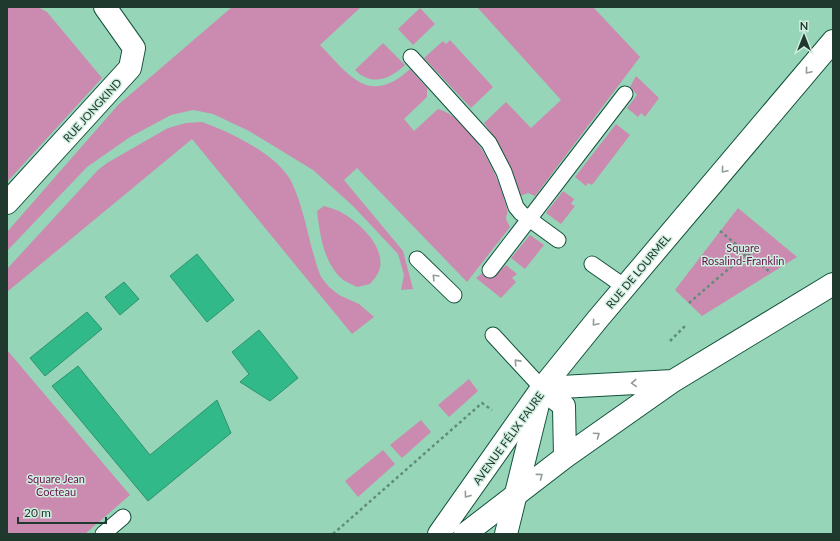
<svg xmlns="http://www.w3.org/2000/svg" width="840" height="541" viewBox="0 0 840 541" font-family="Lato,sans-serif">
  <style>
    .green { fill: #cb8aaf }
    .water { fill: #32b989; stroke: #2d936e }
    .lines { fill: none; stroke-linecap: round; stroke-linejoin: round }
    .service-casing { stroke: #12523c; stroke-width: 17 }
    .pedestrian-casing { stroke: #12523c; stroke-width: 24 }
    .minor-casing { stroke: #12523c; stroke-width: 24 }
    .tertiary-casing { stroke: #12523c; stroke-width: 24 }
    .path { stroke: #608d79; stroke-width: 2.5; stroke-dasharray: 3 3; stroke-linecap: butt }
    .service { stroke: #fff; stroke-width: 15 }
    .pedestrian { stroke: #fff; stroke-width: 22 }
    .minor { stroke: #fff; stroke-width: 22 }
    .tertiary { stroke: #fff; stroke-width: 22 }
    .oneway { stroke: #909c96 }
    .labels { text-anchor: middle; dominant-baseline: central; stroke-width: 3; stroke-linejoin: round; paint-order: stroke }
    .street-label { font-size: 11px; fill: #20392e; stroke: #d0eedf }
    .park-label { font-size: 11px; fill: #66124b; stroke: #d0eedf }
  </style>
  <rect width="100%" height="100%" fill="#97d5b8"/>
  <path class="green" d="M 7,7 L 38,7 L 47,12 L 102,78 L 7,182 Z
    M 232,7 L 361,7 L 320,45 C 349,75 369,107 410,69 L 427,88 L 427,97 L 404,119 L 414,131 L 438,109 C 468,117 494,166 503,195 C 504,200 507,206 507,210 C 508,213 506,216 506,219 L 510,227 L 467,282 L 357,168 L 344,180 L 403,251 L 413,289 L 401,290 L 404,275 L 398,254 L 353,206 L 313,170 L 249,131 L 213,114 L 193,110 L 171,115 L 130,137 L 87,167 L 7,251 L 7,232 L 118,105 Z
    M 477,7 L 593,7 L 640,57 L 535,196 L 528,193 L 520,196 C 513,168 501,146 484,123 L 506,102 L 531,128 L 561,100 Z
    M 420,8 L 435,24 L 413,45 L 398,29 Z
    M 450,40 L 493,87 L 471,108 L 424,58 L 443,41 L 446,44 Z
    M 383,43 L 405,65 C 390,79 372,87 355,70 Z
    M 636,76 L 659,98 L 645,117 L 641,113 L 638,117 L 627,108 L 637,95 L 630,87 Z
    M 202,122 C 230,132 279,155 292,183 C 306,213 309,247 321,277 L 329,287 L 339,295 L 359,304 L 374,317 L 352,334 L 192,139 L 7,292 L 7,269 L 98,170 L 107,163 L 168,128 L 186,123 Z
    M 616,124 L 630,135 L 592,185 L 588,183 L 586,186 L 575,177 Z
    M 563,191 L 574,199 L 571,204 L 575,206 L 561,224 L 546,213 Z
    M 324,206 C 330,208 338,210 344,214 C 361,224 387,249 379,271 C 377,276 373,280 370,284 L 357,287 C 352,284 345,282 341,278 C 323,261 320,234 317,211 Z
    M 738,208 L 797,257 L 702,316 L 675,290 Z
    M 530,235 L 544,245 L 525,269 L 511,258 Z
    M 506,265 L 517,274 L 512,278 L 516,282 L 501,298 L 476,278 L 485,271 L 494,277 Z
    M 7,350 L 130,495 L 85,534 L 7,534 Z
    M 469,379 L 478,391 L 449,417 L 438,405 Z
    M 421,420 L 431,432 L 402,458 L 390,445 Z
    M 383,450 L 395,464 L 358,497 L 345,481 Z"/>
  <path class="water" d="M 197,254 L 234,300 L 207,322 L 170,276 Z
    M 124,282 L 139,299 L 120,315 L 105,297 Z
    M 87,312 L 102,329 L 45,376 L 30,358 Z
    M 259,330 L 298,378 L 270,401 L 240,382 L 249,374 L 232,352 Z
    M 78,366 L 150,455 L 217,400 L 231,433 L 148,501 L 52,386 Z"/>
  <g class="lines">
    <g class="service-casing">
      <path id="service" d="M 411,57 L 489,143 L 504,172 L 516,207 L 521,213 L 558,240
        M 417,259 L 454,295
        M 592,264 L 625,287
        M 490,270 L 625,94
        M 493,335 L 542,388
        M 103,534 L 123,517"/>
    </g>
    <g class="pedestrian-casing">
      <path id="pedestrian" d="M 7,203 L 130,68 L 134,48 L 105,7"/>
    </g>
    <g class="minor-casing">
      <path id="minor" d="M 506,534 L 542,388 L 597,320 L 833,41"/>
    </g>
    <g class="tertiary-casing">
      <path id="tertiary" d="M 542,388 L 673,381
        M 542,388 L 564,406 L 565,457
        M 439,534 L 542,388
        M 465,534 L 565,457 L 673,381 L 833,284"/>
    </g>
    <path class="path" d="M 720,231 L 771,273
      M 689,303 L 747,253
      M 670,341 L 685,326
      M 333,534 L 482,403 L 492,410"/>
    <use href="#service" class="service"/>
    <use href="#pedestrian" class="pedestrian"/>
    <use href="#minor" class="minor"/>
    <use href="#tertiary" class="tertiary"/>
  </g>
  <defs><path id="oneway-chevron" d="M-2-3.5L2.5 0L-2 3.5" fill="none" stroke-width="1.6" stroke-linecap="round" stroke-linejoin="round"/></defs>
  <g class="oneway">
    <use href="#oneway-chevron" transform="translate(808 71) rotate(130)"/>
    <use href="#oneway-chevron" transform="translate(724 170) rotate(130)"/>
    <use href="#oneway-chevron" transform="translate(435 277) rotate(-135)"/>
    <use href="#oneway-chevron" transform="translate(595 323) rotate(130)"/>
    <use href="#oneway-chevron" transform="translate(517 362) rotate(-132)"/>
    <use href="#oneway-chevron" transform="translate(634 383) rotate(177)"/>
    <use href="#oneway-chevron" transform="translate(597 435) rotate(-35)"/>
    <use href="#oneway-chevron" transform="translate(540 476) rotate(-37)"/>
    <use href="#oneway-chevron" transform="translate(467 495) rotate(126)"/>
  </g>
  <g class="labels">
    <g class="street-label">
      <text transform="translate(92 110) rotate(-48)">RUE JONGKIND</text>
      <text transform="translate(638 271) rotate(-50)">RUE DE LOURMEL</text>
      <text transform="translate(508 438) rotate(-54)">AVENUE FÉLIX FAURE</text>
    </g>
    <g class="park-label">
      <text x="743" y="247">Square<tspan x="743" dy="13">Rosalind-Franklin</tspan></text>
      <text x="56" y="478">Square Jean<tspan x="56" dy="13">Cocteau</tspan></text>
    </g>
  </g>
  <rect width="840" height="541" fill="none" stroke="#20392e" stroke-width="16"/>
  <g transform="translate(804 36)" stroke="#d0eedf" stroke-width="3" paint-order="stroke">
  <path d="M0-3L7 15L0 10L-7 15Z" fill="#20392e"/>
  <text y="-6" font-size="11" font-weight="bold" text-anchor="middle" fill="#20392e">N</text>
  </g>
  <path d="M18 517v6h88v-6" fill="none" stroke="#20392e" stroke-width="2"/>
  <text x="24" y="517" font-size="12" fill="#20392e" stroke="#d0eedf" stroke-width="3" paint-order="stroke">20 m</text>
</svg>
